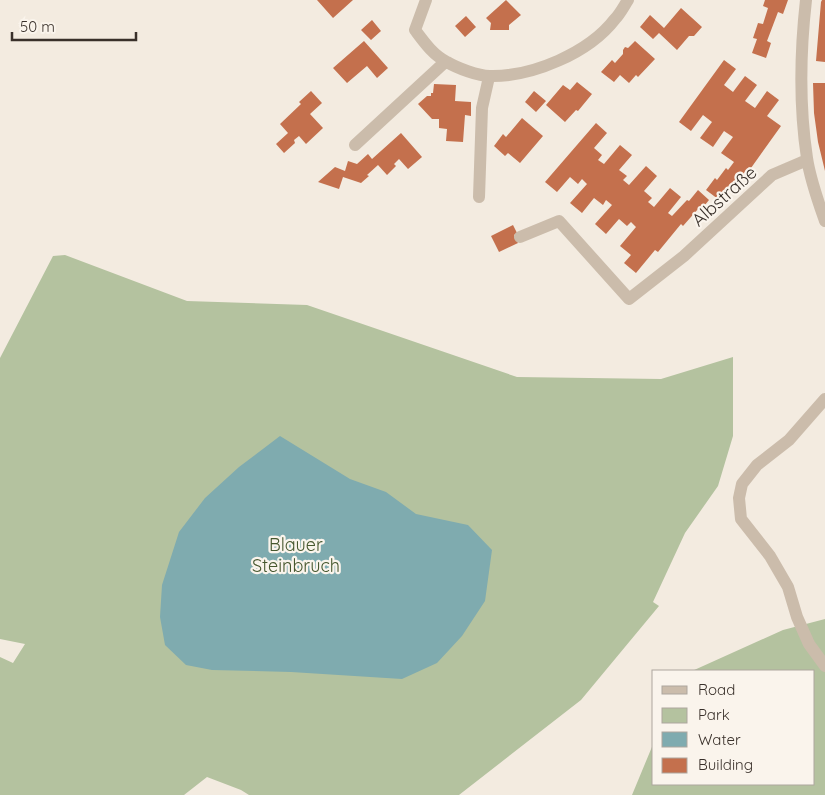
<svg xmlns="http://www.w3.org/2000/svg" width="825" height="795" viewBox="0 0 825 795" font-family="Quicksand,sans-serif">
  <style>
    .green { fill: #b4c29f }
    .water { fill: #7fabaf }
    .building { fill: #c4704d }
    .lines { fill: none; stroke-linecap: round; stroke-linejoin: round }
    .minor { stroke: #cbbcab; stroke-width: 12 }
    .labels { text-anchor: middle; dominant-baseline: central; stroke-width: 4.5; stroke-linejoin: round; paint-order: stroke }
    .street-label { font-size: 18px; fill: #39302a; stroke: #faf4ec }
    .park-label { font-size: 18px; fill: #46572e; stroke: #faf4ec }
  </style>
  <rect width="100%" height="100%" fill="#f3ebe0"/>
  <path class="green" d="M 65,255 L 187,301 L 307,305 L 517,377 L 661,379 L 733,357 L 733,436 L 718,486 L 685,533 L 653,602 L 659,606 L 581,700 L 459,795 L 249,795 L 241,790 L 207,777 L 184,795 L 0,795 L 0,657 L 13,663 L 25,644 L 0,639 L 0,358 L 53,256 Z
    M 825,619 L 825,795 L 632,795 L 654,742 L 654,784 L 814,784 L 814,671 L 692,671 L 783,630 Z"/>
  <path class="water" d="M 280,436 L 350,479 L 386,492 L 416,514 L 468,525 L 492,550 L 485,601 L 462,636 L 437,663 L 402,679 L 291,672 L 212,670 L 186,665 L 165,645 L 160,617 L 162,585 L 179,532 L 205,498 L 239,467 Z"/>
  <path class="building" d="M 317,0 L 353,0 L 333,18 Z
    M 506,0 L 521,15 L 509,25 L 509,30 L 490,30 L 491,23 L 486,18 Z
    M 765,0 L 788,0 L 783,14 L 778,12 L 767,41 L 771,43 L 766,58 L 752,53 L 757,39 L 753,38 L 758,23 L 763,24 L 768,8 L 763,6 Z
    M 822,0 L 825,0 L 825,62 L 816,61 L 821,2 Z
    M 681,8 L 702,27 L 694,36 L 689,36 L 677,50 L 659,33 L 653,39 L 640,27 L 650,15 L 664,28 Z
    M 466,16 L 476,27 L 465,37 L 455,26 Z
    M 372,20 L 381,31 L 371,40 L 361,30 Z
    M 364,41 L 388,68 L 377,78 L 367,66 L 347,83 L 333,68 Z
    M 635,41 L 655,59 L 638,77 L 636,75 L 629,83 L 620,75 L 614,82 L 601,72 L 612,60 L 615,63 L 623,54 L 623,50 L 625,47 L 628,48 Z
    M 724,60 L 736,69 L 724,85 L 733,92 L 745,76 L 757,85 L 745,101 L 755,108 L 767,91 L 779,100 L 767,116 L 781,126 L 751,168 L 749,167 L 740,178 L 738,177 L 729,189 L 727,187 L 718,199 L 706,190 L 715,178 L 717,180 L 726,168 L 728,170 L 734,162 L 721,153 L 733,137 L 724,131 L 713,147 L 700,138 L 712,122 L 703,115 L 691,131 L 679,122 Z
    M 577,82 L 592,94 L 578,111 L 576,110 L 565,122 L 546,105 L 563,85 L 570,90 Z
    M 813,83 L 825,83 L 825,171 L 818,142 L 814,113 Z
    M 434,84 L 456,85 L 455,101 L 471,102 L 471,116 L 465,115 L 463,142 L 446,141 L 447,129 L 439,128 L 439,119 L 432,119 L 418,104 L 427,96 L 431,96 L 431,93 L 433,93 Z
    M 311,91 L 322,103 L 310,114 L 323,128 L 306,144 L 299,136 L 294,140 L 295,143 L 284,153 L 276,144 L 288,133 L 280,124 L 301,104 L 299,102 Z
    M 534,91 L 546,101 L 536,112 L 525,102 Z
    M 522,118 L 543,136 L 520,163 L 508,153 L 505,156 L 494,146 L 503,134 L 506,137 Z
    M 596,123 L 607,133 L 594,148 L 602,155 L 598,160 L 604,164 L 620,145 L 632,155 L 619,170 L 627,176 L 623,180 L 629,185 L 646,166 L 657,176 L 644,191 L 652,198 L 648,202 L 654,207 L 670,188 L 681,197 L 668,213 L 672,216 L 687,200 L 689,201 L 698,190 L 709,200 L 700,211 L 698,209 L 683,226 L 681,224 L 658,252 L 655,250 L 636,273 L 624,263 L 631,255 L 620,246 L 636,227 L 631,222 L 627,226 L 619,219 L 606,234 L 595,224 L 612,205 L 606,200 L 603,205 L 594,198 L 582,213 L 570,203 L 587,184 L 582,179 L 578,184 L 570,177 L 557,192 L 545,182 Z
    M 401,133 L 422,157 L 408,169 L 399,159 L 394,164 L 396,166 L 387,175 L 378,165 L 367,175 L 369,176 L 361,183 L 343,177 L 339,189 L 318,182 L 335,167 L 345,171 L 348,161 L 357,164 L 368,154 L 372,159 Z
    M 513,225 L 517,233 L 514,235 L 518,243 L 499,252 L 491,236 Z"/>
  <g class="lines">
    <path class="minor" d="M 426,0 L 415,30 C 424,42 433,55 447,62 C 457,68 478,76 490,76 C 532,77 589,53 615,19 C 620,14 624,6 628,0
      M 806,0 C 800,53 799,105 807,158 C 810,179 818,201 825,221
      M 355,145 L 445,62
      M 479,197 L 482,108 L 489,77
      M 520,237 L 559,221 L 629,299 L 684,256 L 772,175 L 807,160
      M 825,399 L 789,440 L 757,465 L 742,484 L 739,498 L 741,519 L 770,556 L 788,587 L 797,617 L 809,644 L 825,666"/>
  </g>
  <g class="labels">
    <g class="street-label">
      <text transform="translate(724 196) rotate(-42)">Albstraße</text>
    </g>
    <g class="park-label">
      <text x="296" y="544">Blauer<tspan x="296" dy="21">Steinbruch</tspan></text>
    </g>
  </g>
  <rect x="652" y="670" width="162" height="115" fill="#faf4ec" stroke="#ada69e"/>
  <rect x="662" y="686" width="25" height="8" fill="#cbbcab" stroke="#ada69e"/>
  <text x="698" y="695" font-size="15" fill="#39302a">Road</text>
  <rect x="662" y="708" width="25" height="15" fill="#b4c29f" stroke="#ada69e"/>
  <text x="698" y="720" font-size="15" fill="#39302a">Park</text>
  <rect x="662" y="732" width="25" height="15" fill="#7fabaf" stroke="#ada69e"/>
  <text x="698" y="745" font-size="15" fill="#39302a">Water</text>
  <rect x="662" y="758" width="25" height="15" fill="#c4704d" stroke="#ada69e"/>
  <text x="698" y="770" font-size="15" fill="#39302a">Building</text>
  <path d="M12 32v8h124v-8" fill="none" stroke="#39302a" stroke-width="2.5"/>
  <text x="20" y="32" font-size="15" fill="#39302a" stroke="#faf4ec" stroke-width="4" paint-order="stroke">50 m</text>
</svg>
